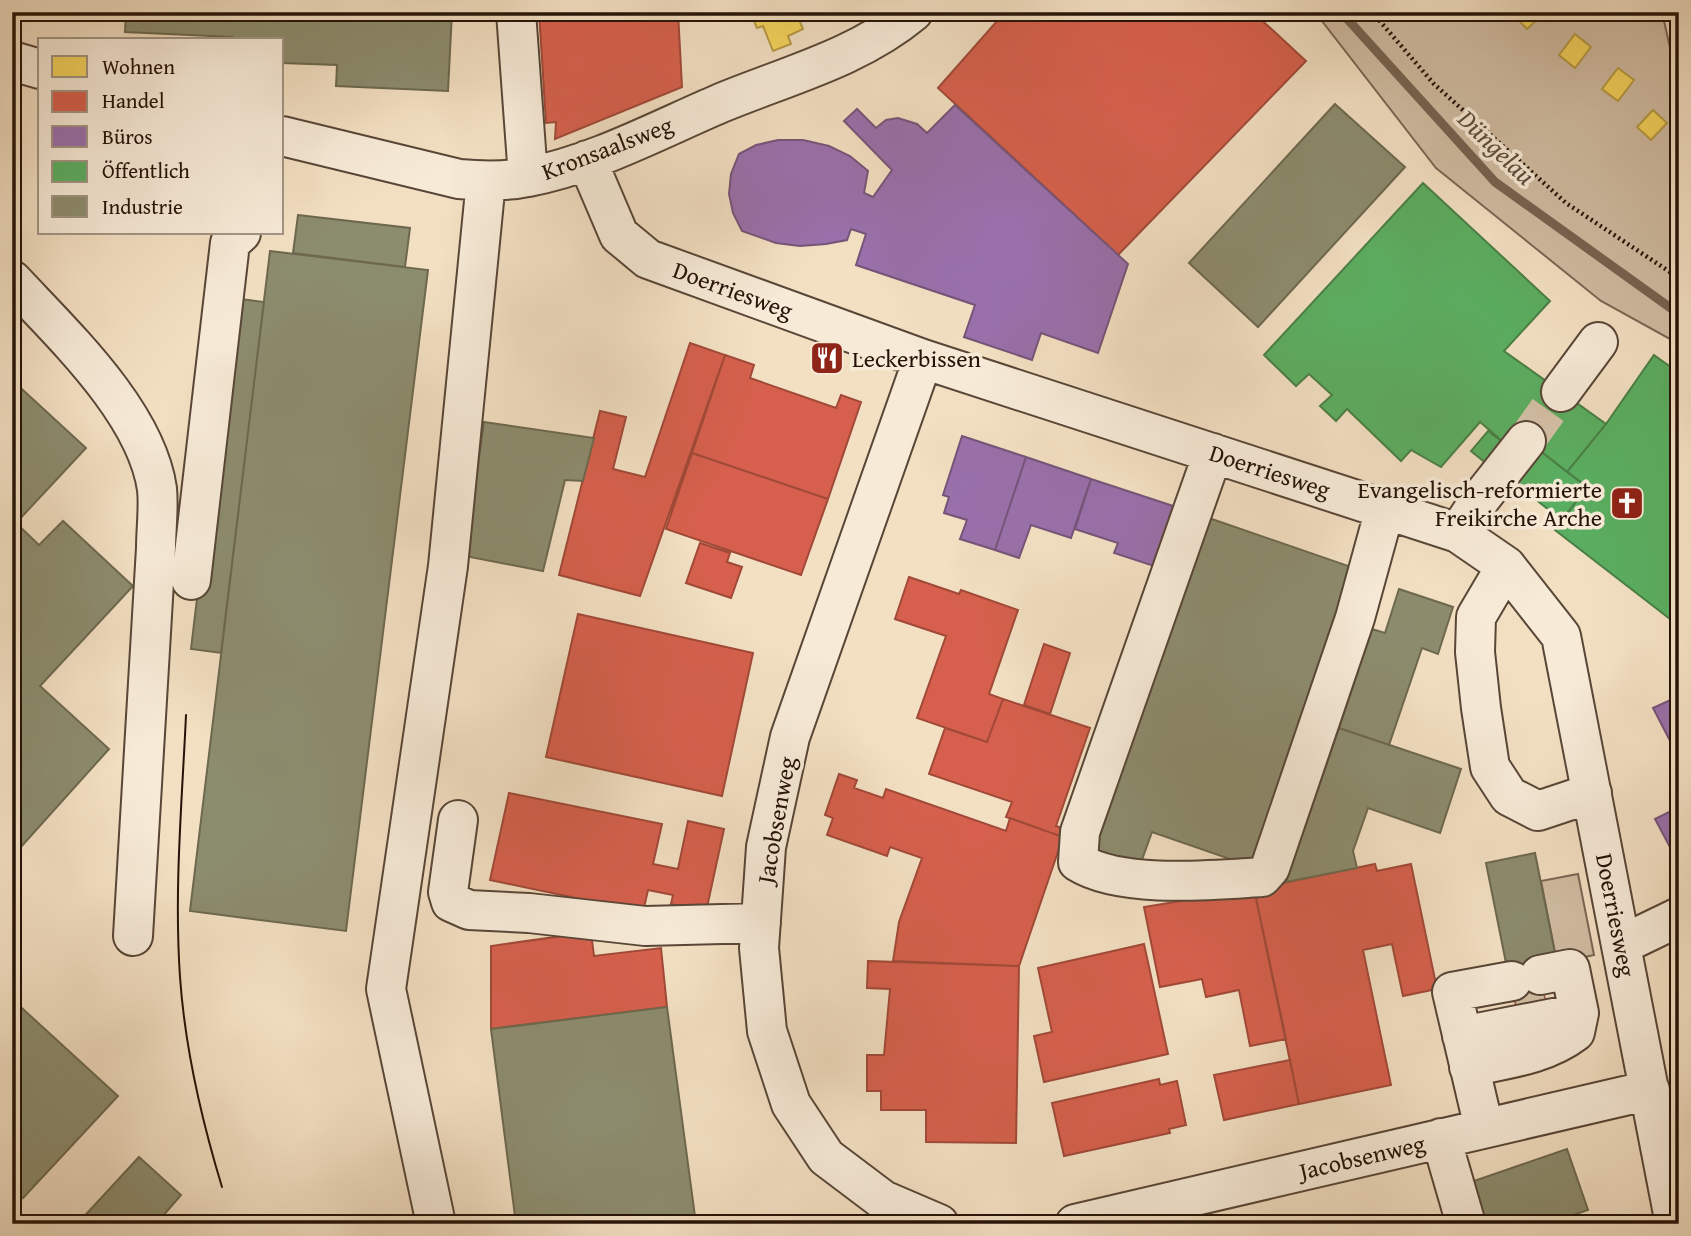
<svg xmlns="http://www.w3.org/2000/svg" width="1691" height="1236" viewBox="0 0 1691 1236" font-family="'Gentium Book Plus',serif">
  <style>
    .green { fill: #d0bda3; stroke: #7a6856; stroke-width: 2 }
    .homes { fill: #f6d55c; stroke: #b79b43; stroke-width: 2 }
    .shops { fill: #d6604d; stroke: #a14938; stroke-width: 2 }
    .offices { fill: #9970ab; stroke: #76547a; stroke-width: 2 }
    .public { fill: #5aae61; stroke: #4a8046; stroke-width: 2 }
    .industry { fill: #8c8c6e; stroke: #6d684f; stroke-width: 2 }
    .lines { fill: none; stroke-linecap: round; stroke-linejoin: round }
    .stream { stroke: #776452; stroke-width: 9 }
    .minor-tunnel { stroke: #d4c1a7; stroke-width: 38; stroke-dasharray: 38 19; stroke-linecap: butt }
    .minor-casing { stroke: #584637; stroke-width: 42 }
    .path { stroke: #251308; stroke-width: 4.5; stroke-dasharray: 2 3.5; stroke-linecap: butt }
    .minor { stroke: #f7ebd8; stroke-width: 38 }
    .tram { stroke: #251308; stroke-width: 2 }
    .labels { text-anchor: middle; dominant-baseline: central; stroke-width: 7; stroke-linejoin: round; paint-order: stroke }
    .street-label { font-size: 24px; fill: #251308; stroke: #f7ebd8 }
    .poi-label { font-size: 24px; fill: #251308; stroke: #f7ebd8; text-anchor: start }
    .water-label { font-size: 26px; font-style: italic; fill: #62503f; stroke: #f7ebd8 }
  </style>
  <rect width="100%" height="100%" fill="#f3e0c3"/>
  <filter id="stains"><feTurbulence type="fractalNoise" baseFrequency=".00286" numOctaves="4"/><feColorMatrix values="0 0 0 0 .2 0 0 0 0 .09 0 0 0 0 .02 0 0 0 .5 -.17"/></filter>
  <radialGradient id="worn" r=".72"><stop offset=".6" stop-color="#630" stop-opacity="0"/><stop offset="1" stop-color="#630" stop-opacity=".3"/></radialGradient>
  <path class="green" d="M 1315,12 L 1662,12 L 1671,52 L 1679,57 L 1679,344 L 1601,301 L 1436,168 Z
    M 1578,874 L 1594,955 L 1557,963 L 1541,881 Z"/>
  <path class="homes" d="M 750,12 L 796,12 L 803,29 L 788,36 L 791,44 L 773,51 L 763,26 L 757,28 Z
    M 1516,12 L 1545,12 L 1527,29 L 1513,14 Z
    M 1575,34 L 1591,47 L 1575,68 L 1559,55 Z
    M 1618,68 L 1634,80 L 1618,101 L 1602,89 Z
    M 1653,110 L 1667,123 L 1651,140 L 1637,127 Z"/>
  <path class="shops" d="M 539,12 L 678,12 L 682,87 L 555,139 L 556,122 L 546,123 Z
    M 1005,12 L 1253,12 L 1306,61 L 1118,255 L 938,88 Z
    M 690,343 L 725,355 L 640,596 L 559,575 L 600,411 L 626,417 L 613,469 L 645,477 Z
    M 725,355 L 754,365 L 750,378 L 836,408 L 841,395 L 861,402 L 828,499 L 692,453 Z
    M 692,453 L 828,499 L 801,575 L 666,529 Z
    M 700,543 L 730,553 L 727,562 L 742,567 L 731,598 L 686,583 Z
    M 909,577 L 959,594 L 961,590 L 1018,610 L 989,694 L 1003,699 L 987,742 L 917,718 L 946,636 L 895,619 Z
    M 578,614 L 753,653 L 722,796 L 546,757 Z
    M 1044,644 L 1070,653 L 1050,714 L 1024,705 Z
    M 1003,699 L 1090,728 L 1056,826 L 1065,829 L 1063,837 L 1006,817 L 1012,802 L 929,774 L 945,728 L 987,742 Z
    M 839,774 L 857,780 L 854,788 L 883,798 L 886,789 L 1006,831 L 1010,818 L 1063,837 L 1019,966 L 893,961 L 899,922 L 922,858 L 890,847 L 887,856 L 827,835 L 833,818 L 825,815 Z
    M 509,793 L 662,824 L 653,864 L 678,869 L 688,821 L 724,829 L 706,912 L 671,904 L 673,895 L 648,890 L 643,912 L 490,880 Z
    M 1375,864 L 1377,871 L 1411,864 L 1437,989 L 1403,996 L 1392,944 L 1363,950 L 1391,1085 L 1299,1104 L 1254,889 Z
    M 1254,889 L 1286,1039 L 1250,1046 L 1239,990 L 1206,997 L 1202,979 L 1160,987 L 1144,907 Z
    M 591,932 L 594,956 L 661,948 L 667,1007 L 491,1029 L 491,946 Z
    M 1144,944 L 1168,1054 L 1044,1082 L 1034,1036 L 1052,1032 L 1038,968 Z
    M 868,961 L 1019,966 L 1016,1143 L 926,1142 L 926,1110 L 881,1110 L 881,1091 L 867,1091 L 867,1055 L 884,1055 L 890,989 L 867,988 Z
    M 1539,967 L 1547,1012 L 1518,1017 L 1510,972 Z
    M 1290,1060 L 1299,1104 L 1224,1120 L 1214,1075 Z
    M 1159,1079 L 1160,1085 L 1177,1081 L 1186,1125 L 1169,1129 L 1170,1133 L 1064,1156 L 1052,1103 Z"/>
  <path class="offices" d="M 955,105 L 1128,264 L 1098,353 L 1041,333 L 1032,360 L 964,337 L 975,305 L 856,265 L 866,234 L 851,229 L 847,240 L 826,244 L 800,246 L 776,243 L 742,231 L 733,213 L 729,194 L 731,174 L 739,154 L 756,145 L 778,140 L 803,140 L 829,146 L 850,156 L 868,171 L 864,193 L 873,197 L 892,170 L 844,121 L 857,109 L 876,128 L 886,120 L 898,118 L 917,124 L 927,133 Z
    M 962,436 L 1026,457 L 995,550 L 960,539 L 967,520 L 944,513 L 949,497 L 943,495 Z
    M 1026,457 L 1091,479 L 1071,538 L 1031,525 L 1019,558 L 995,550 Z
    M 1091,479 L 1173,506 L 1154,566 L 1114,553 L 1118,543 L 1075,529 Z
    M 1679,696 L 1679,758 L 1653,708 Z
    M 1679,807 L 1679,864 L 1655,819 Z"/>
  <path class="public" d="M 1423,183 L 1550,301 L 1504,351 L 1606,424 L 1567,472 L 1534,446 L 1509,447 L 1480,422 L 1441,467 L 1411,450 L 1401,461 L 1347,409 L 1336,421 L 1320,406 L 1332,395 L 1309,374 L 1296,386 L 1264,355 Z
    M 1654,355 L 1679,373 L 1679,626 L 1555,530 L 1587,487 L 1567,472 L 1606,424 Z
    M 1488,431 L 1509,447 L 1492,468 L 1471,451 Z
    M 1534,446 L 1587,487 L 1562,520 L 1509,479 Z"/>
  <path class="industry" d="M 126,12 L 452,12 L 448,91 L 336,86 L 337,65 L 282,63 L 282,40 L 231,40 L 232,37 L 125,32 Z
    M 1335,104 L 1405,167 L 1258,327 L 1189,263 Z
    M 298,215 L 410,228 L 405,267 L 293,253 Z
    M 270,251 L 428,270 L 346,931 L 190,911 Z
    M 233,298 L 264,302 L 221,653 L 191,649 Z
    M 12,380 L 86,448 L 16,523 L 39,545 L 63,521 L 133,586 L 40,686 L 109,749 L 12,857 Z
    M 484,422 L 594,438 L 583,481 L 565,480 L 543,571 L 465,556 Z
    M 1209,518 L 1357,569 L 1253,867 L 1152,832 L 1139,868 L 1093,852 Z
    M 1399,589 L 1453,607 L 1438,654 L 1422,648 L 1389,745 L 1339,728 L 1372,629 L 1385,633 Z
    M 1339,728 L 1461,769 L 1440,833 L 1368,808 L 1353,851 L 1357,868 L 1286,882 Z
    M 1535,853 L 1557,963 L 1508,973 L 1486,863 Z
    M 12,999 L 118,1096 L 23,1198 L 12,1188 Z
    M 667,1007 L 696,1224 L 516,1224 L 491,1029 Z
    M 1567,1149 L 1588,1210 L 1547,1224 L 1479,1224 L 1465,1184 Z
    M 139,1157 L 181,1195 L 156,1224 L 77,1224 Z
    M 1448,1213 L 1452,1224 L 1416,1224 Z"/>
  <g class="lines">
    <path class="stream" d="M 1341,12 L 1495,182 L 1679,314"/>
    <path class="minor-tunnel" d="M 1526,441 L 1561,392
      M 1516,1003 L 1544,997"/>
    <g class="minor-casing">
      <path id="minor" d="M 516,12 L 528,177
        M 12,61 L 40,69
        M 282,136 L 459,179 C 482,181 505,182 528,177 C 593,165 660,129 721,103 C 786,76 858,58 913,12
        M 587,160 L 619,235 L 648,259 L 923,359 L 1458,533 L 1506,566 L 1561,636 L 1675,1224
        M 12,280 C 63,335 146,412 157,489 C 159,508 156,529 156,548 L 133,936
        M 923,359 L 790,737 L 766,847 L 759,948 L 767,1031 L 791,1104 L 826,1157 L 883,1200 L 939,1224
        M 1561,392 L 1598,342
        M 1213,453 L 1080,832 L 1078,862 C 1121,889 1212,880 1262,877 L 1270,868 L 1355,618 L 1385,509
        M 1458,533 L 1481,498 L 1526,441
        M 1506,566 L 1476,617 L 1475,652 L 1481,708 L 1490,767 L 1509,796 L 1538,811 L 1592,793
        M 191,580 L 230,243 L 241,233
        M 458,820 L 448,892 L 451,902 L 469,910 L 529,913 L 645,926 L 761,923
        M 1621,945 L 1679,917
        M 1462,1036 L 1579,1013
        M 1469,1067 C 1506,1059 1545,1055 1575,1032 L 1579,1013 L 1570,969 L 1540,975
        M 1484,1128 L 1452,992 L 1512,981
        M 1441,1138 L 1466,1224
        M 436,1224 L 386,989 L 448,566 L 486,181
        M 1075,1224 L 1650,1090"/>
    </g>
    <path class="path" d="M 1372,12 L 1434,84 L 1566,203 L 1679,278"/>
    <use href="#minor" class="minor"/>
    <path class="tram" d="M 186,715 C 182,802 174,890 180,977 C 185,1049 201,1118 222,1187"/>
  </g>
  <defs>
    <g id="restaurant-square" transform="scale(1.75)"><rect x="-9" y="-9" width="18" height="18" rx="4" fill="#8f2418" stroke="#f7ebd8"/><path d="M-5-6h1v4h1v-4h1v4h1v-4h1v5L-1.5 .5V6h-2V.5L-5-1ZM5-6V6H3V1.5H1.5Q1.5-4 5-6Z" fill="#fff"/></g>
    <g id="church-square" transform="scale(1.75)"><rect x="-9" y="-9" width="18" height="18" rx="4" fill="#8f2418" stroke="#f7ebd8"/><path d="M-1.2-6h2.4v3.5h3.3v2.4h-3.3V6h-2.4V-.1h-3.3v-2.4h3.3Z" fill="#fff"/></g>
  </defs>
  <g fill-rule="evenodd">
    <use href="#restaurant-square" x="827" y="358"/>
    <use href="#church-square" x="1627" y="503"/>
  </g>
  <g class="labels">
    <g class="street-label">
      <text transform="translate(607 148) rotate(-21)">Kronsaalsweg</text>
      <text transform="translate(733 290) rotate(20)">Doerriesweg</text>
      <text transform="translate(1270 471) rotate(18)">Doerriesweg</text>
      <text transform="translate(776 820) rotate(-80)">Jacobsenweg</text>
      <text transform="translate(1616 915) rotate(79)">Doerriesweg</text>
      <text transform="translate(1362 1157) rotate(-13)">Jacobsenweg</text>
    </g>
    <g class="poi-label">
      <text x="852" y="358">Leckerbissen</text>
      <text x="1602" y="489" text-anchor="end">Evangelisch-reformierte<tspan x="1602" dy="28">Freikirche Arche</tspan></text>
    </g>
    <g class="water-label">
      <text transform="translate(1497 147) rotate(44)">Düngelau</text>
    </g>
  </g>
  <rect width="1691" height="1236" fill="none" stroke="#f3e0c3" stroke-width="42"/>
  <rect x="14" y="14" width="1663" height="1208" fill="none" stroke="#251308" stroke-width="3.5"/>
  <rect x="21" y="21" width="1649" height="1194" fill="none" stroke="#251308" stroke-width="2"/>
  <rect x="38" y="38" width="245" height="196" fill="#f7ebd8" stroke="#a39585" stroke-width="2"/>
  <rect x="52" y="56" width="35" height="21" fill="#f6d55c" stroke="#a39585" stroke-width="2"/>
  <text x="102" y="74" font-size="21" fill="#251308">Wohnen</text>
  <rect x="52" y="91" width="35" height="21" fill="#d6604d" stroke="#a39585" stroke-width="2"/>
  <text x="102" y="108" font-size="21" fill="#251308">Handel</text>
  <rect x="52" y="126" width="35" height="21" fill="#9970ab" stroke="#a39585" stroke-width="2"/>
  <text x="102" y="144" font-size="21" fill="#251308">Büros</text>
  <rect x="52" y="161" width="35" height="21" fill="#5aae61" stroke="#a39585" stroke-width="2"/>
  <text x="102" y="178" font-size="21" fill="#251308">Öffentlich</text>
  <rect x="52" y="196" width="35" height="21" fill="#8c8c6e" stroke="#a39585" stroke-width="2"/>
  <text x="102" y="214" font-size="21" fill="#251308">Industrie</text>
  <rect width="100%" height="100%" filter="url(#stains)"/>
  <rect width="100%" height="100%" fill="url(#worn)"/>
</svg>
